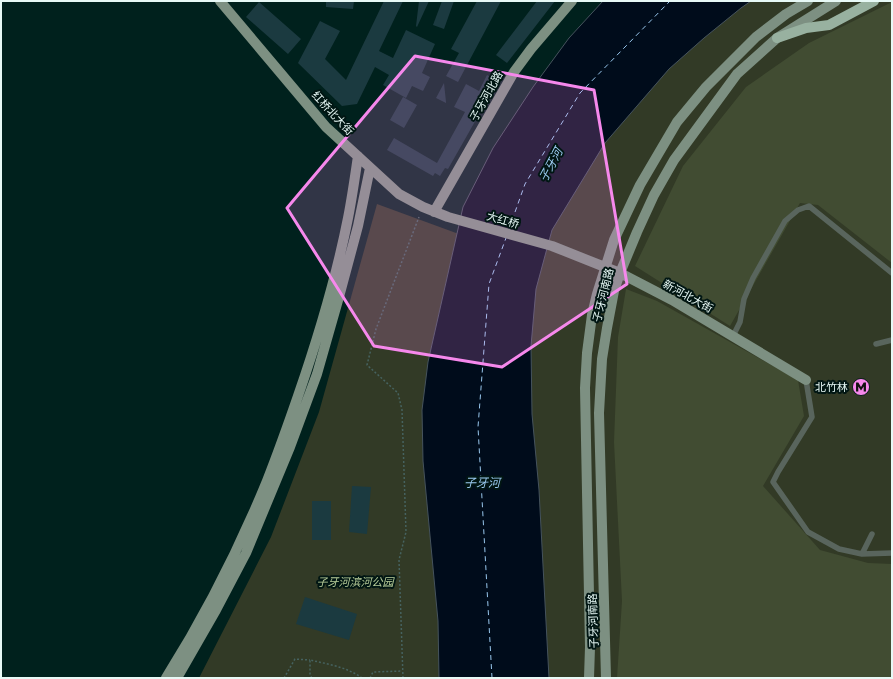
<svg xmlns="http://www.w3.org/2000/svg" width="893" height="679" viewBox="0 0 893 679" font-family="'Times New Roman','Noto Sans SC',serif">
  <style>
    .green { fill: #323a26 }
    .forest { fill: #414c32 }
    .water { fill: #000c1b; stroke: #45535d }
    .lines { fill: none; stroke-linecap: round; stroke-linejoin: round }
    .ferry { stroke: #99c8ee; stroke-width: 1; stroke-dasharray: 5 4; stroke-linecap: butt }
    .building { fill: #1b3a40 }
    .path { stroke: #46625f; stroke-width: 1.5; stroke-dasharray: 2 2; stroke-linecap: butt }
    .lane { stroke: #59655d; stroke-width: 5.5 }
    .secondary { stroke: #7d9082; stroke-width: 10 }
    .primary { stroke: #98b1a0; stroke-width: 10 }
    .marked { fill: #f688ec; fill-opacity: 0.2; stroke: #f688ec; stroke-width: 3; stroke-linejoin: round }
    .labels { text-anchor: middle; dominant-baseline: central; stroke-width: 4; stroke-linejoin: round; paint-order: stroke }
    .street-label { font-size: 11px; fill: #e7f9f6; stroke: #011613 }
    .poi-label { font-size: 11px; fill: #e7f9f6; stroke: #011613; text-anchor: end }
    .park-label { font-size: 11px; font-style: italic; fill: #b8cd99; stroke: #011613 }
    .water-label { font-size: 12px; font-style: italic; fill: #99c8ee; stroke: #011613 }
  </style>
  <rect width="100%" height="100%" fill="#00211d"/>
  <path class="green" d="M 738,1 L 892,1 L 892,678 L 529,678 L 519,361 L 548,222 L 612,119 Z
    M 377,204 L 467,237 L 455,678 L 199,678 L 271,537 L 319,412 Z"/>
  <path class="forest" d="M 892,2 L 892,263 L 818,205 L 800,203 L 730,326 L 635,266 L 683,166 L 746,87 L 809,43 Z
    M 626,289 L 657,301 L 798,380 L 804,416 L 763,486 L 820,550 L 868,563 L 892,564 L 892,678 L 617,678 L 622,601 L 614,442 L 618,337 Z"/>
  <path class="water" d="M 603,1 L 751,1 L 741,8 L 704,38 L 669,69 L 605,143 L 552,230 L 536,289 L 531,346 L 532,414 L 539,490 L 549,678 L 439,678 L 438,621 L 423,461 L 422,410 L 428,362 L 463,207 L 493,148 L 533,87 L 569,38 Z"/>
  <g class="lines">
    <path class="ferry" d="M 509,229 L 525,184 L 580,93 L 670,1
      M 492,678 L 478,427 L 489,284 L 506,238"/>
  </g>
  <path class="building" d="M 326,1 L 354,1 L 353,9 L 326,7 Z
    M 384,1 L 403,1 L 379,51 L 393,58 L 406,30 L 435,44 L 422,73 L 430,77 L 423,91 L 412,86 L 406,98 L 383,85 L 389,75 L 375,67 L 357,104 L 342,106 L 298,63 L 320,21 L 340,31 L 325,59 L 346,80 Z
    M 419,1 L 429,1 L 417,27 L 416,26 Z
    M 442,1 L 454,1 L 444,29 L 433,25 Z
    M 477,1 L 501,1 L 458,82 L 446,76 L 459,53 L 451,49 Z
    M 537,1 L 555,1 L 507,63 L 496,55 Z
    M 259,2 L 301,39 L 288,54 L 246,17 Z
    M 487,75 L 497,80 L 477,118 L 448,169 L 445,168 L 440,176 L 435,173 L 433,176 L 387,150 L 394,138 L 437,163 L 465,112 L 454,107 L 466,84 L 479,91 Z
    M 444,83 L 446,102 L 446,103 L 436,98 Z
    M 403,97 L 417,105 L 404,128 L 390,120 Z
    M 352,486 L 371,487 L 367,534 L 349,532 Z
    M 312,501 L 331,501 L 331,540 L 312,540 Z
    M 305,597 L 357,614 L 349,640 L 296,624 Z"/>
  <g class="lines">
    <path class="path" d="M 284,678 L 295,659 L 310,660
      M 312,678 L 310,675 L 310,660 C 327,664 347,667 362,678
      M 370,678 L 373,672 L 402,671
      M 403,678 L 399,560 L 406,532 L 402,410 L 398,393 L 367,365 L 376,329 L 419,217"/>
    <path class="lane" d="M 733,336 L 740,322 L 744,299 L 753,278 L 785,221 L 798,210 L 809,206 L 892,273
      M 876,344 L 892,340
      M 806,380 L 812,417 L 778,472 L 773,482 L 808,532 L 839,549 L 862,554 L 892,553
      M 862,554 L 872,534"/>
    <path class="secondary" d="M 220,1 L 326,127 L 399,194 L 423,207 L 448,217 L 552,246 L 620,273 L 672,300 L 806,380
      M 434,212 L 514,72 L 531,49 L 572,1
      M 166,678 C 205,616 239,549 267,481 C 278,453 288,425 298,396 C 318,338 336,279 348,218 C 352,198 355,177 358,156
      M 177,678 L 216,610 L 246,553 L 290,447 L 317,374 L 339,297 L 358,226 L 370,168
      M 589,678 L 590,647 L 585,388 L 587,353 L 592,315 L 597,294 L 614,240 L 640,185 L 677,122 L 706,87 L 756,37 L 786,14 L 808,1
      M 606,678 L 599,413 L 602,359 L 607,328 L 614,291 L 620,273 L 637,232 L 654,195 L 674,160 L 737,74 L 777,38 L 836,1"/>
    <path class="primary" d="M 777,38 L 806,28 L 829,25 L 874,1"/>
  </g>
  <path class="marked" d="M 415,56 L 594,90 L 627,284 L 502,367 L 374,346 L 287,208 Z"/>
  <defs>
    <g id="metro-disc" transform="scale(0.9)"><circle r="9.5" fill="#f688ec" stroke="#011613"/><path d="M-5.5 5V-5H-3L0 0L3-5H5.5V5H3V-.5L0 4L-3-.5V5Z" fill="#111"/></g>
  </defs>
  <g fill-rule="evenodd">
    <use href="#metro-disc" x="861" y="387"/>
  </g>
  <g class="labels">
    <g class="street-label">
      <text transform="translate(486 96) rotate(-61)">子牙河北路</text>
      <text transform="translate(333 113) rotate(47)">红桥北大街</text>
      <text transform="translate(503 220) rotate(16)">大红桥</text>
      <text transform="translate(603 295) rotate(-76)">子牙河南路</text>
      <text transform="translate(688 296) rotate(29)">新河北大街</text>
      <text transform="translate(593 621) rotate(-92)">子牙河南路</text>
    </g>
    <g class="poi-label">
      <text x="848" y="387">北竹林</text>
    </g>
    <g class="park-label">
      <text x="355" y="582">子牙河滨河公园</text>
    </g>
    <g class="water-label">
      <text transform="translate(551 165) rotate(-62)">子牙河</text>
      <text x="482" y="483">子牙河</text>
    </g>
  </g>
  <rect width="893" height="679" fill="none" stroke="#e7f9f6" stroke-width="4"/>
</svg>
